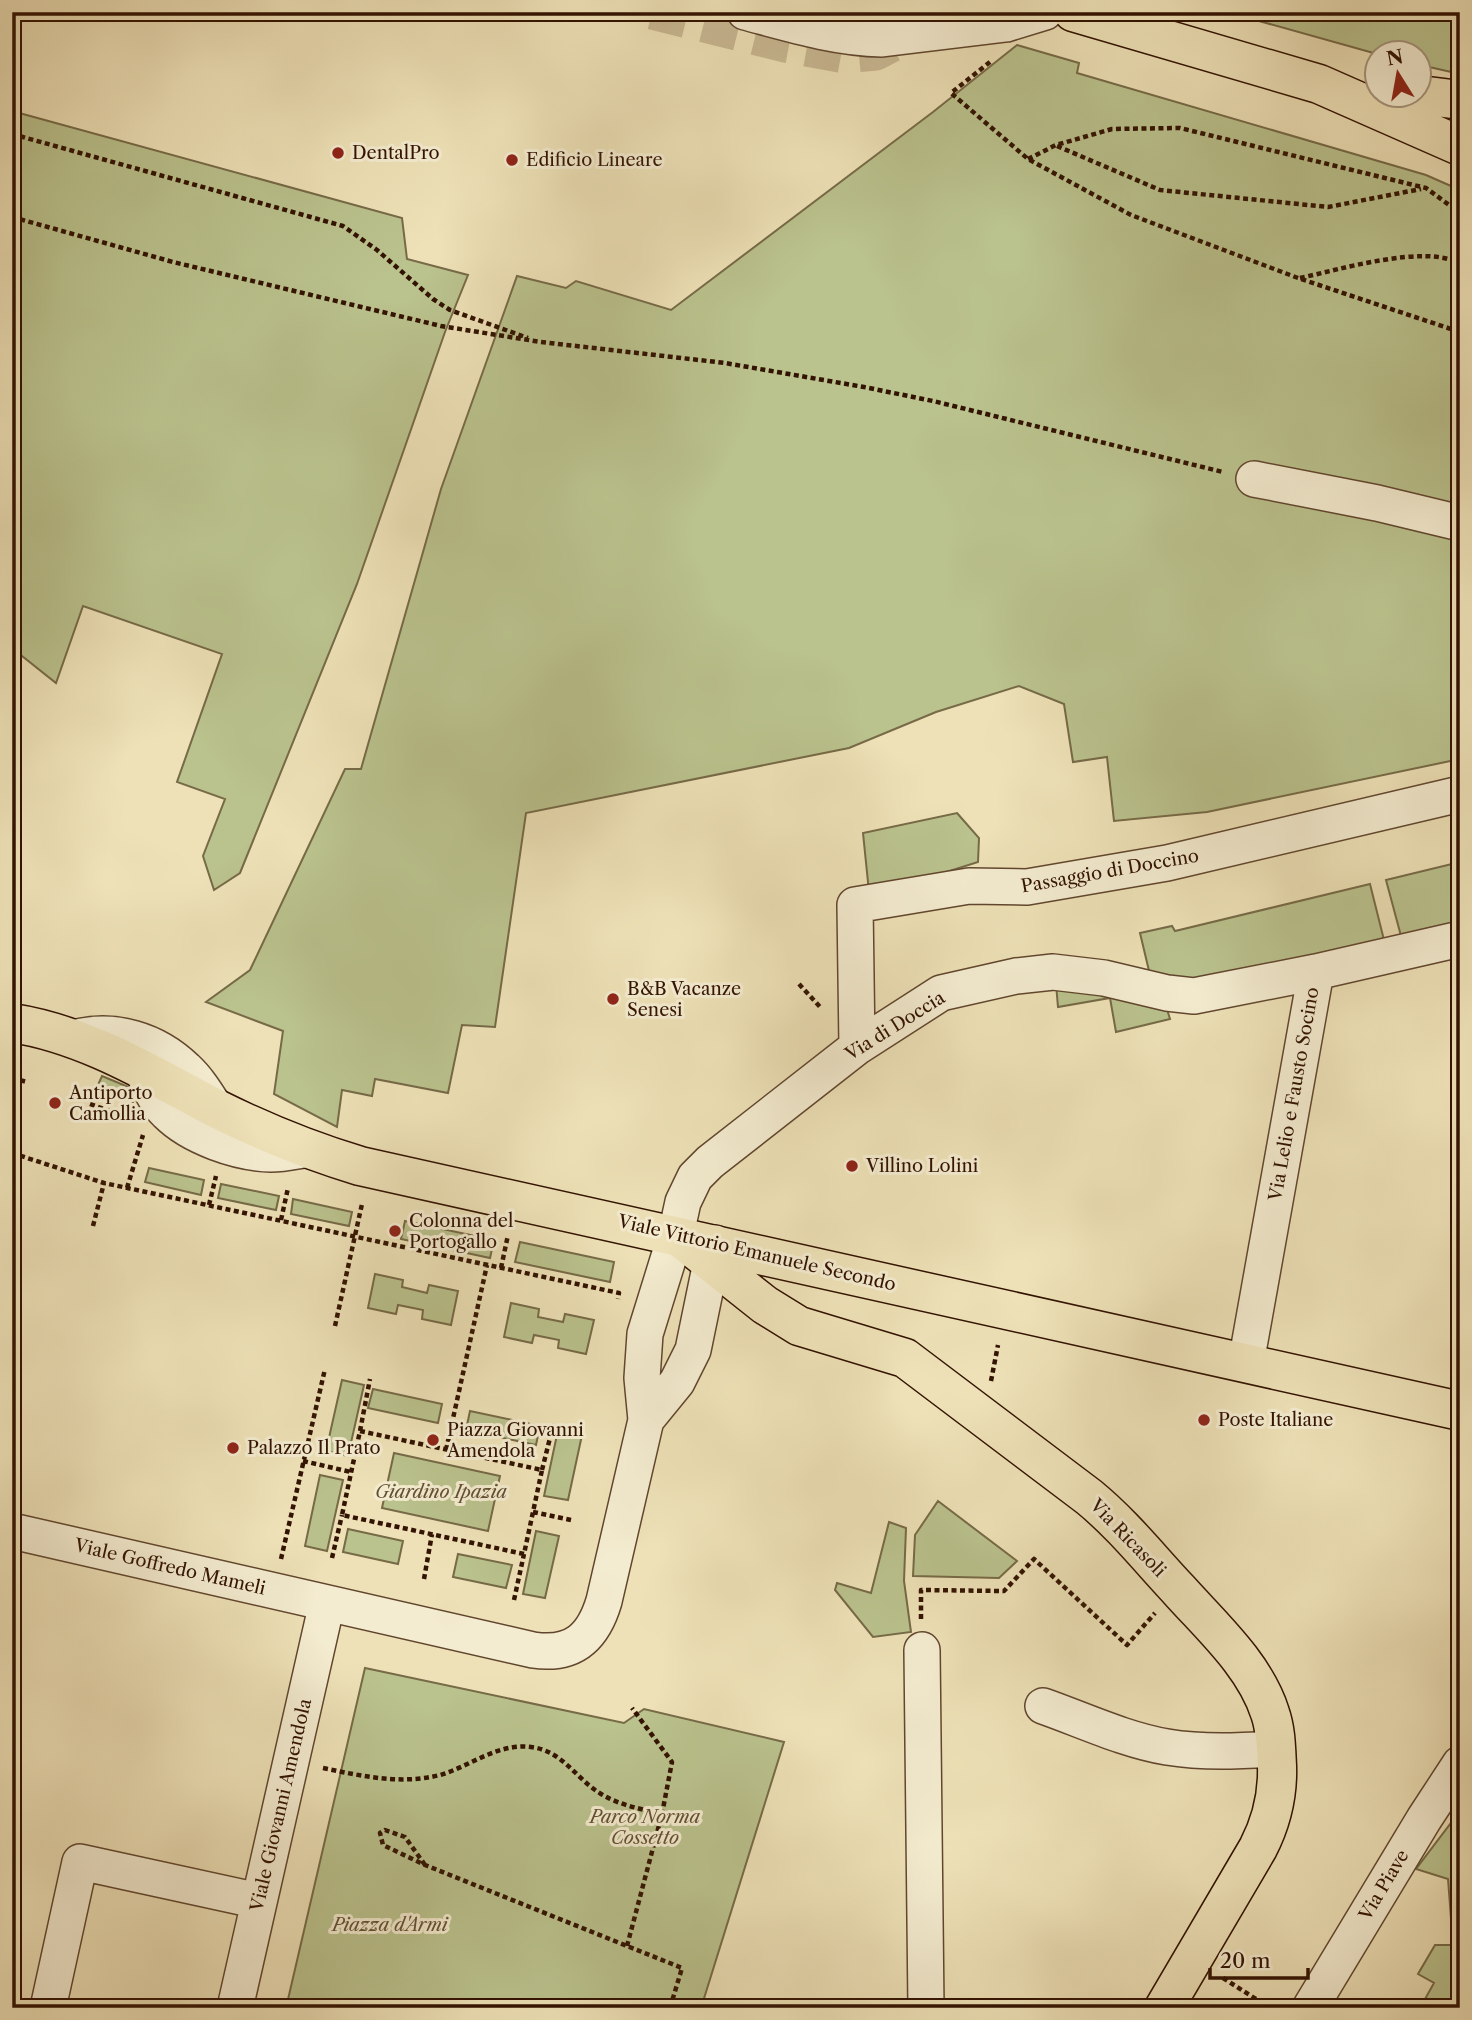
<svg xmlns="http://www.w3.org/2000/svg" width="1472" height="2020" viewBox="0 0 1472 2020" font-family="'Libre Caslon Text',serif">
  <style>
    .green { fill: #bac28d; stroke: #766a47; stroke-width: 2 }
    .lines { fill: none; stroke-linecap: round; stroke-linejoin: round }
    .minor-tunnel { stroke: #c8b893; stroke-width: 35; stroke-dasharray: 35 18; stroke-linecap: butt }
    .minor-casing { stroke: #61462e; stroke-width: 38 }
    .major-casing { stroke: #321201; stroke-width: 41 }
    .path { stroke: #321201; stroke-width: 4.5; stroke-dasharray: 5 3.5; stroke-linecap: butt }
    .minor { stroke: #f4ecd0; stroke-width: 35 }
    .major { stroke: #eee1b7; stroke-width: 38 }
    .poi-dot { fill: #8f2418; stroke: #f4ecd0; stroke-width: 2.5 }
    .labels { text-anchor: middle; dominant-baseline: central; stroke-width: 6; stroke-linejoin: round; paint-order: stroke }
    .poi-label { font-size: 18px; fill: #321201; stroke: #f4ecd0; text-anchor: start }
    .street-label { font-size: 18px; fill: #321201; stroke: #f4ecd0 }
    .park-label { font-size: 18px; font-style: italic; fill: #625032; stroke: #f4ecd0 }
  </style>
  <rect width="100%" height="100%" fill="#eee1b7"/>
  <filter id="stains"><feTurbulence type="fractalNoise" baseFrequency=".00286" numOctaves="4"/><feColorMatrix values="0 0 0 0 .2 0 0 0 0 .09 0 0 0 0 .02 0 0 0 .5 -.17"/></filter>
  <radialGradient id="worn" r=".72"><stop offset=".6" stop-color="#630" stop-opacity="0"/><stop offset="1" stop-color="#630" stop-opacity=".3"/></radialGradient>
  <path class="green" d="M 1227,12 L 1460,12 L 1460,74 L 1420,65 L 1420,52 L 1377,54 Z
    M 1017,45 L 1079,63 L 1077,73 L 1426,175 L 1460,190 L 1460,759 L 1207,812 L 1114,821 L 1107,757 L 1073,762 L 1064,704 L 1019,686 L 936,712 L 849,748 L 526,813 L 495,1027 L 462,1025 L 448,1093 L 375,1079 L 372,1096 L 342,1090 L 337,1127 L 274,1094 L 283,1031 L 206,1002 L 250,970 L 345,769 L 361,769 L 441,489 L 517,276 L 566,288 L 576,281 L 671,310 L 933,112 Z
    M 12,111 L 402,218 L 407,259 L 468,275 L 445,332 L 357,584 L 240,873 L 214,890 L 203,856 L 225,799 L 177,782 L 222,654 L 83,606 L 56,683 L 12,648 Z
    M 957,813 L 979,838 L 978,862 L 877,894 L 869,892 L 863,833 Z
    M 1460,862 L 1460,922 L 1401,936 L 1386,880 Z
    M 1370,884 L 1384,940 L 1203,984 L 1150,975 L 1140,933 L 1172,926 L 1175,931 Z
    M 1056,984 L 1166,1006 L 1170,1019 L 1116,1032 L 1110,998 L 1058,1007 Z
    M 102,1076 L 138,1091 L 133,1102 L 97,1087 Z
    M 149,1168 L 204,1180 L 201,1195 L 145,1182 Z
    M 221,1184 L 279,1196 L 276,1210 L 218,1198 Z
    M 293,1199 L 352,1212 L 349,1226 L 291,1214 Z
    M 405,1221 L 494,1240 L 490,1258 L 401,1239 Z
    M 520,1242 L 614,1262 L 610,1282 L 515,1262 Z
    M 375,1274 L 403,1280 L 402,1287 L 427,1293 L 429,1285 L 458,1291 L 451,1325 L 422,1319 L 423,1310 L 398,1305 L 396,1314 L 368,1308 Z
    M 511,1303 L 539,1309 L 538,1317 L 563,1322 L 565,1314 L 594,1320 L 586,1354 L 558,1348 L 559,1340 L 534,1335 L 532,1343 L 504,1337 Z
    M 342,1380 L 364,1385 L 348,1456 L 326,1451 Z
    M 373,1389 L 442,1404 L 438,1423 L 368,1408 Z
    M 470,1411 L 540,1426 L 536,1445 L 466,1430 Z
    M 558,1430 L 582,1435 L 568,1500 L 544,1496 Z
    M 394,1453 L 500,1476 L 488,1531 L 382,1508 Z
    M 320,1475 L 343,1480 L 327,1551 L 305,1546 Z
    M 938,1501 L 1017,1561 L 999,1578 L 913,1576 L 915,1535 Z
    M 889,1522 L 906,1528 L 904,1581 L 911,1632 L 873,1637 L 835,1590 L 837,1583 L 871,1593 Z
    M 348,1529 L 403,1541 L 398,1564 L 343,1552 Z
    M 536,1531 L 559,1536 L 545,1598 L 523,1594 Z
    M 458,1554 L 512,1565 L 506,1588 L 453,1577 Z
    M 365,1668 L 624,1723 L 644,1709 L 784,1742 L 701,2008 L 286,2008 Z
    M 1460,1811 L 1460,2008 L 1420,2008 L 1434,1983 L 1418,1974 L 1435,1945 L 1453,1945 L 1448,1879 L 1416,1869 Z"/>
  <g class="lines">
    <path class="minor-tunnel" d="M 652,12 L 785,45 L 845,56 L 876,53 L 903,39"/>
    <g class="minor-casing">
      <path id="minor" d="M 745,12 C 790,24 835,38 882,39 L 1006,24 L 1045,12
        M 1254,479 L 1377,503 L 1460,523
        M 74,1038 C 114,1027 156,1040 186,1069 C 198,1080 207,1095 216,1109
        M 857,1047 L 855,905 L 969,886 L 1027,887 L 1167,863 L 1460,794
        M 143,1071 C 149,1085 155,1102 167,1113 C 191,1137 237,1153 271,1154 C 284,1154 296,1151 309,1149
        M 1246,1363 L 1316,972 L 1460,939
        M 646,1420 L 677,1382 L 693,1350 L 715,1243
        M 12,1531 L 533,1650 C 573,1656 593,1638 604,1601 L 646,1420 L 642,1378 L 645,1334 L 676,1234 L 683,1202 L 695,1177 L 710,1162 L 857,1047 L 941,993 L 1016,976 L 1053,972 L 1104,978 L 1167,993 L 1194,996 L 1316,972
        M 922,1650 L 926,2008
        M 1043,1706 C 1083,1720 1125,1740 1167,1747 C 1203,1753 1240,1751 1276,1749
        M 48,2008 L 80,1862 L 259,1901
        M 235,2008 L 327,1603
        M 1310,2008 L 1424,1819 L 1460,1764"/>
    </g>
    <g class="major-casing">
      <path id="major" d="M 1073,12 L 1319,84 L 1460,146
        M 1412,94 L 1460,100
        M 12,1023 C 85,1034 150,1074 215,1108 C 261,1131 310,1151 360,1166 L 1460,1411
        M 683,1240 L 765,1305 L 799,1326 L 905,1358 L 1089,1497 C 1122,1524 1149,1558 1178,1589 C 1211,1626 1255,1665 1270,1713 C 1276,1730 1276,1748 1277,1766 C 1278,1796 1272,1821 1258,1848 L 1164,2008"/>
    </g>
    <path class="path" d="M 990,62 L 951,93 L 1028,159 L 1131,215 L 1298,278 L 1460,332
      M 12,134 L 343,226 L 377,250 L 433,299 L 450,310 L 528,338
      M 1057,146 L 1160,190 L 1328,207 L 1421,189
      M 1028,159 L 1056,145 L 1112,129 L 1180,128 L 1426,188 L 1460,213
      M 12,217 L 173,262 L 441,326 L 541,342 L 725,363 L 864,387 L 933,401 L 1223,472
      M 1300,278 C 1338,270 1427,243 1460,264
      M 799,984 L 822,1009
      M 12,1078 L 27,1082
      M 90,1104 L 128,1118
      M 12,1153 L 104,1183 L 619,1293 L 618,1299
      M 127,1188 L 143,1135
      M 209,1205 L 216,1176
      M 281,1220 L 288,1188
      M 93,1226 L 104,1183
      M 501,1268 L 508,1235
      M 335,1326 L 362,1204
      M 991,1381 L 998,1345
      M 360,1431 L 542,1470 L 524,1554 L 342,1515 Z
      M 360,1431 L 370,1379
      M 446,1450 L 487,1265
      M 303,1461 L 351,1472
      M 542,1470 L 554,1422
      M 533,1512 L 571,1520
      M 332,1558 L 342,1515
      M 281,1559 L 325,1369
      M 424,1579 L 432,1534
      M 514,1600 L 524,1554
      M 921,1619 L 921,1590 L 1004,1591 L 1034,1559 L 1127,1645 L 1155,1613
      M 323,1768 C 362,1776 400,1785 440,1775 C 471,1766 497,1743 531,1747 C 563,1751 575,1778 601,1794 C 619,1805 641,1809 662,1814
      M 425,1865 L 405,1837 L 385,1830 L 380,1833 L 383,1845 L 425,1865 L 682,1968 L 670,2008
      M 627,1946 L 662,1814 L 672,1762 L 632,1708
      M 1223,1978 L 1270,2008"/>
    <use href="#minor" class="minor"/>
    <use href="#major" class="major"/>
  </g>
  <g class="poi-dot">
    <circle cx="338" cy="153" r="7"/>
    <circle cx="512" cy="160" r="7"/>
    <circle cx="613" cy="999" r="7"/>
    <circle cx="55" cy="1103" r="7"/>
    <circle cx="852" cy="1166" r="7"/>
    <circle cx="395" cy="1231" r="7"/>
    <circle cx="1204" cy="1420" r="7"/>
    <circle cx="433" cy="1440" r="7"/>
    <circle cx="233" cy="1448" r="7"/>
  </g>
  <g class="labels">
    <g class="poi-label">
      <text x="352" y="153">DentalPro</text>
      <text x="526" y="160">Edificio Lineare</text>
      <text x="627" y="989">B&amp;B Vacanze<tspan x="627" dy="21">Senesi</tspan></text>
      <text x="69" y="1093">Antiporto<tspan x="69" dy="21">Camollia</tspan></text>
      <text x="866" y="1166">Villino Lolini</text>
      <text x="409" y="1221">Colonna del<tspan x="409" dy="21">Portogallo</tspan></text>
      <text x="1218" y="1420">Poste Italiane</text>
      <text x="447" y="1430">Piazza Giovanni<tspan x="447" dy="21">Amendola</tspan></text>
      <text x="247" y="1448">Palazzo Il Prato</text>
    </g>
    <g class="street-label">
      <text transform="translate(1110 871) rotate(-10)">Passaggio di Doccino</text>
      <text transform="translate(895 1026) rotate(-32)">Via di Doccia</text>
      <text transform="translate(1294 1094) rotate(-80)">Via Lelio e Fausto Socino</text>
      <text transform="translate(757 1253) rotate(13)">Viale Vittorio Emanuele Secondo</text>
      <text transform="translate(1128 1538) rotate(46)">Via Ricasoli</text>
      <text transform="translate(170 1567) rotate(13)">Viale Goffredo Mameli</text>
      <text transform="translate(281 1805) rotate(-77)">Viale Giovanni Amendola</text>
      <text transform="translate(1384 1885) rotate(-59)">Via Piave</text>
    </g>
    <g class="park-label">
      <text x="441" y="1492">Giardino Ipazia</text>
      <text x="645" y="1817">Parco Norma<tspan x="645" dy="21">Cossetto</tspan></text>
      <text x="390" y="1925">Piazza d'Armi</text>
    </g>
  </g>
  <rect width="1472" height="2020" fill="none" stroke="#eee1b7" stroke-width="42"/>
  <rect x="14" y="14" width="1444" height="1992" fill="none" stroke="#321201" stroke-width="3.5"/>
  <rect x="21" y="21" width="1430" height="1978" fill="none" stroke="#321201" stroke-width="2"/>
  <g transform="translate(1398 74) rotate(349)"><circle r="33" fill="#f4ecd0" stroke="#a6957d" stroke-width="2"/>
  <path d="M0-5L12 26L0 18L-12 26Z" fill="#8f2418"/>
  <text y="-10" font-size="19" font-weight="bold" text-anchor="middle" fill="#321201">N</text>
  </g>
  <path d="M1210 1968v10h98v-10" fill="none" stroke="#321201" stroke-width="3.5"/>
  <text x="1220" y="1968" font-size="21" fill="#321201" stroke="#f4ecd0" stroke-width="5" paint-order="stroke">20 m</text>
  <rect width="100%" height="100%" filter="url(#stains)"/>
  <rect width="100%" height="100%" fill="url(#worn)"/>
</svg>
